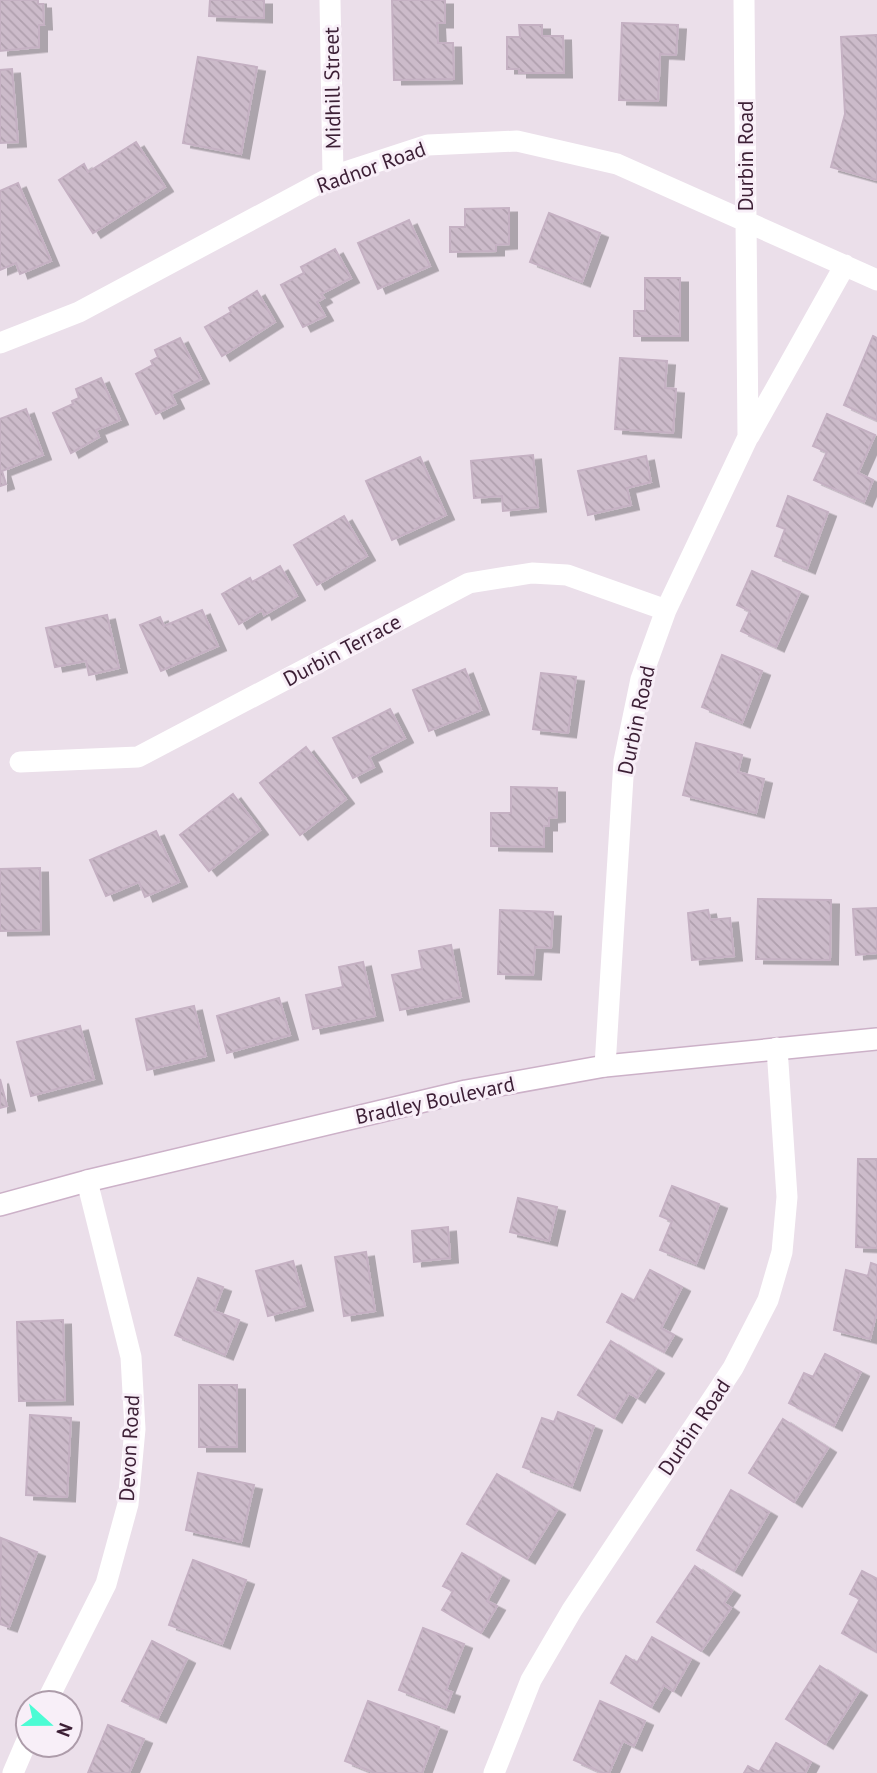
<svg xmlns="http://www.w3.org/2000/svg" width="877" height="1773" viewBox="0 0 877 1773" font-family="'PT Sans',sans-serif">
  <style>
    .building { fill: url(#building-back-hatch); stroke: #c5b1c3; stroke-width: 2; filter: url(#shadow) }
    .lines { fill: none; stroke-linecap: round; stroke-linejoin: round }
    .secondary-casing { stroke: #ccb1c8; stroke-width: 24 }
    .street { stroke: #fff; stroke-width: 21 }
    .secondary { stroke: #fff; stroke-width: 21 }
    .labels { text-anchor: middle; dominant-baseline: central; stroke-width: 6; stroke-linejoin: round; paint-order: stroke }
    .street-label { font-size: 21px; fill: #3c1f35; stroke: #f8eff8 }
  </style>
  <defs>
    <pattern id="building-back-hatch" width="6" height="6" patternUnits="userSpaceOnUse" patternTransform="scale(1.75)"><rect width="6" height="6" fill="#ccbbca"/><path d="M-1 5l2 2M0 0l6 6M5-1l2 2" fill="none" stroke="#b0a0ae"/></pattern>
    <filter id="shadow"><feDropShadow dx="8" dy="4.5" stdDeviation="0" flood-color="#0004"/></filter>
  </defs>
  <rect width="100%" height="100%" fill="#ebdfea"/>
  <path class="building" d="M 0,0 L 38,0 L 38,4 L 43,4 L 44,25 L 39,25 L 39,47 L 0,51 Z
    M 210,0 L 264,0 L 264,18 L 209,16 Z
    M 392,0 L 445,0 L 445,23 L 437,23 L 438,43 L 453,43 L 454,79 L 394,80 Z
    M 622,23 L 678,25 L 676,55 L 660,54 L 658,101 L 619,100 Z
    M 519,25 L 542,25 L 542,36 L 563,36 L 564,73 L 519,73 L 519,69 L 507,69 L 507,37 L 520,37 Z
    M 877,35 L 877,180 L 831,167 L 845,114 L 841,37 Z
    M 198,57 L 257,67 L 241,154 L 183,143 Z
    M 12,69 L 18,142 L 0,143 L 0,70 Z
    M 136,142 L 165,187 L 93,233 L 59,180 L 84,164 L 88,172 Z
    M 18,183 L 51,261 L 20,274 L 16,263 L 0,270 L 0,191 Z
    M 509,208 L 509,244 L 496,245 L 496,251 L 450,252 L 450,227 L 465,227 L 465,209 Z
    M 549,213 L 600,233 L 582,282 L 530,262 Z
    M 409,220 L 430,266 L 378,289 L 358,243 Z
    M 335,249 L 351,278 L 321,294 L 324,298 L 317,302 L 325,316 L 303,327 L 281,285 L 304,273 L 301,267 Z
    M 645,278 L 680,278 L 680,336 L 634,336 L 634,311 L 645,311 Z
    M 257,291 L 275,322 L 222,356 L 205,327 L 231,312 L 229,308 Z
    M 873,336 L 877,338 L 877,420 L 844,405 Z
    M 180,338 L 201,379 L 171,394 L 176,404 L 156,414 L 136,374 L 153,365 L 151,361 L 158,357 L 155,350 Z
    M 620,358 L 667,361 L 665,388 L 676,389 L 673,433 L 615,429 Z
    M 101,378 L 120,420 L 96,430 L 99,437 L 71,453 L 53,413 L 73,404 L 72,401 L 79,398 L 76,389 Z
    M 26,409 L 43,455 L 2,471 L 6,484 L 0,486 L 0,419 Z
    M 827,414 L 875,435 L 858,473 L 873,480 L 864,502 L 814,480 L 827,452 L 813,446 Z
    M 533,455 L 538,507 L 503,511 L 502,496 L 474,498 L 471,461 Z
    M 646,456 L 651,482 L 627,488 L 631,505 L 588,515 L 578,471 Z
    M 420,457 L 446,515 L 392,540 L 366,481 Z
    M 788,496 L 828,512 L 807,569 L 775,556 L 785,529 L 777,526 Z
    M 344,516 L 367,556 L 317,585 L 294,545 Z
    M 280,566 L 297,596 L 264,615 L 262,610 L 239,624 L 222,594 L 250,578 L 252,582 Z
    M 752,571 L 800,592 L 776,647 L 741,631 L 750,611 L 737,605 Z
    M 202,610 L 218,646 L 161,671 L 140,625 L 160,617 L 164,626 Z
    M 107,615 L 119,668 L 89,675 L 86,661 L 55,667 L 46,628 Z
    M 722,655 L 762,671 L 742,723 L 702,707 Z
    M 465,669 L 481,710 L 429,731 L 413,690 Z
    M 541,673 L 576,677 L 568,733 L 533,729 Z
    M 390,709 L 405,738 L 369,757 L 374,767 L 353,778 L 333,738 Z
    M 696,743 L 742,755 L 738,772 L 764,779 L 756,813 L 683,795 Z
    M 306,747 L 346,799 L 300,835 L 260,783 Z
    M 511,787 L 557,788 L 557,817 L 549,818 L 549,826 L 544,826 L 544,847 L 491,846 L 491,813 L 511,813 Z
    M 233,794 L 260,830 L 209,871 L 180,835 Z
    M 156,831 L 179,882 L 145,897 L 139,882 L 106,896 L 90,860 Z
    M 40,868 L 41,930 L 0,931 L 0,869 Z
    M 758,899 L 831,900 L 830,960 L 756,959 Z
    M 877,908 L 877,953 L 856,955 L 853,909 Z
    M 500,910 L 553,912 L 551,948 L 535,947 L 533,975 L 498,974 Z
    M 708,910 L 710,920 L 730,918 L 734,956 L 692,960 L 688,913 Z
    M 451,945 L 461,997 L 400,1010 L 392,975 L 422,969 L 419,951 Z
    M 363,962 L 375,1016 L 313,1029 L 306,995 L 343,987 L 339,967 Z
    M 279,998 L 290,1035 L 227,1053 L 217,1016 Z
    M 194,1006 L 206,1056 L 147,1070 L 136,1019 Z
    M 80,1026 L 94,1079 L 31,1096 L 17,1042 Z
    M 0,1079 L 7,1106 L 0,1108 Z
    M 858,1159 L 877,1159 L 877,1248 L 856,1247 Z
    M 672,1186 L 719,1204 L 696,1264 L 660,1250 L 672,1221 L 660,1216 Z
    M 518,1198 L 557,1207 L 549,1241 L 510,1232 Z
    M 448,1227 L 450,1258 L 414,1262 L 412,1231 Z
    M 366,1252 L 375,1311 L 344,1316 L 335,1257 Z
    M 293,1261 L 305,1306 L 268,1316 L 256,1271 Z
    M 871,1263 L 877,1265 L 877,1311 L 870,1339 L 834,1330 L 846,1270 L 868,1276 Z
    M 650,1270 L 682,1287 L 661,1328 L 674,1335 L 664,1352 L 607,1322 L 622,1294 L 634,1301 Z
    M 198,1278 L 223,1287 L 214,1311 L 239,1320 L 225,1355 L 175,1335 Z
    M 63,1320 L 65,1400 L 19,1401 L 17,1322 Z
    M 611,1341 L 656,1369 L 637,1398 L 629,1393 L 614,1418 L 578,1395 Z
    M 825,1354 L 861,1372 L 834,1426 L 789,1403 L 804,1373 L 813,1377 Z
    M 199,1385 L 237,1385 L 237,1447 L 199,1447 Z
    M 558,1412 L 594,1426 L 572,1486 L 523,1467 L 542,1418 L 554,1422 Z
    M 30,1415 L 71,1418 L 67,1497 L 26,1495 Z
    M 783,1419 L 828,1448 L 794,1502 L 749,1473 Z
    M 198,1473 L 254,1485 L 241,1542 L 186,1530 Z
    M 497,1474 L 557,1510 L 527,1559 L 467,1524 Z
    M 731,1490 L 769,1512 L 734,1571 L 697,1550 Z
    M 1,1538 L 37,1552 L 9,1627 L 0,1624 Z
    M 462,1553 L 501,1576 L 487,1601 L 497,1606 L 481,1633 L 442,1610 L 453,1591 L 443,1586 Z
    M 193,1560 L 246,1580 L 222,1644 L 169,1625 Z
    M 695,1566 L 732,1591 L 724,1603 L 731,1608 L 701,1651 L 657,1622 Z
    M 862,1571 L 877,1579 L 877,1652 L 842,1633 L 860,1599 L 850,1594 Z
    M 423,1628 L 464,1644 L 446,1690 L 452,1692 L 446,1708 L 399,1690 Z
    M 652,1637 L 691,1659 L 673,1691 L 664,1685 L 651,1707 L 611,1683 L 626,1656 L 637,1663 Z
    M 152,1641 L 187,1659 L 158,1718 L 122,1701 Z
    M 820,1666 L 859,1691 L 825,1744 L 786,1719 Z
    M 368,1701 L 439,1727 L 422,1773 L 375,1773 L 345,1761 Z
    M 600,1701 L 645,1721 L 634,1746 L 623,1741 L 609,1773 L 603,1773 L 574,1760 Z
    M 108,1725 L 144,1739 L 129,1773 L 88,1773 Z
    M 776,1743 L 811,1762 L 805,1773 L 744,1773 L 748,1766 L 759,1772 Z"/>
  <g class="lines">
    <g class="secondary-casing">
      <path id="secondary" d="M 0,1205 L 87,1181 L 466,1091 L 605,1066 L 877,1039"/>
    </g>
    <path class="street" d="M 330,0 L 333,176
      M 0,343 L 79,312 L 333,176 L 428,145 L 517,141 L 617,164 L 877,280
      M 749,436 L 845,265
      M 20,762 L 138,757 L 469,583 L 532,573 L 567,575 L 666,610
      M 605,1066 L 624,761 L 641,679 L 666,610 L 748,437 L 744,0
      M 46,1703 L 106,1584 L 128,1504 L 135,1429 L 131,1357 L 87,1181
      M 13,1773 L 28,1738
      M 494,1773 L 531,1680 L 572,1610 L 733,1368 L 768,1300 L 782,1252 L 787,1197 L 777,1048"/>
    <use href="#secondary" class="secondary"/>
  </g>
  <g class="labels">
    <g class="street-label">
      <text transform="translate(332 88) rotate(-91)">Midhill Street</text>
      <text transform="translate(745 156) rotate(-90)">Durbin Road</text>
      <text transform="translate(371 167) rotate(-20)">Radnor Road</text>
      <text transform="translate(342 650) rotate(-28)">Durbin Terrace</text>
      <text transform="translate(636 720) rotate(-78)">Durbin Road</text>
      <text transform="translate(435 1100) rotate(-12)">Bradley Boulevard</text>
      <text transform="translate(694 1427) rotate(-56)">Durbin Road</text>
      <text transform="translate(129 1448) rotate(-87)">Devon Road</text>
    </g>
  </g>
  <g transform="translate(49 1724) rotate(111)"><circle r="33" fill="#f8eff8" stroke="#ad9caa" stroke-width="2"/>
  <path d="M0-5L12 26L0 18L-12 26Z" fill="#4cfcd4"/>
  <text y="-10" font-size="19" font-weight="bold" text-anchor="middle" fill="#3c1f35">N</text>
  </g>
</svg>
